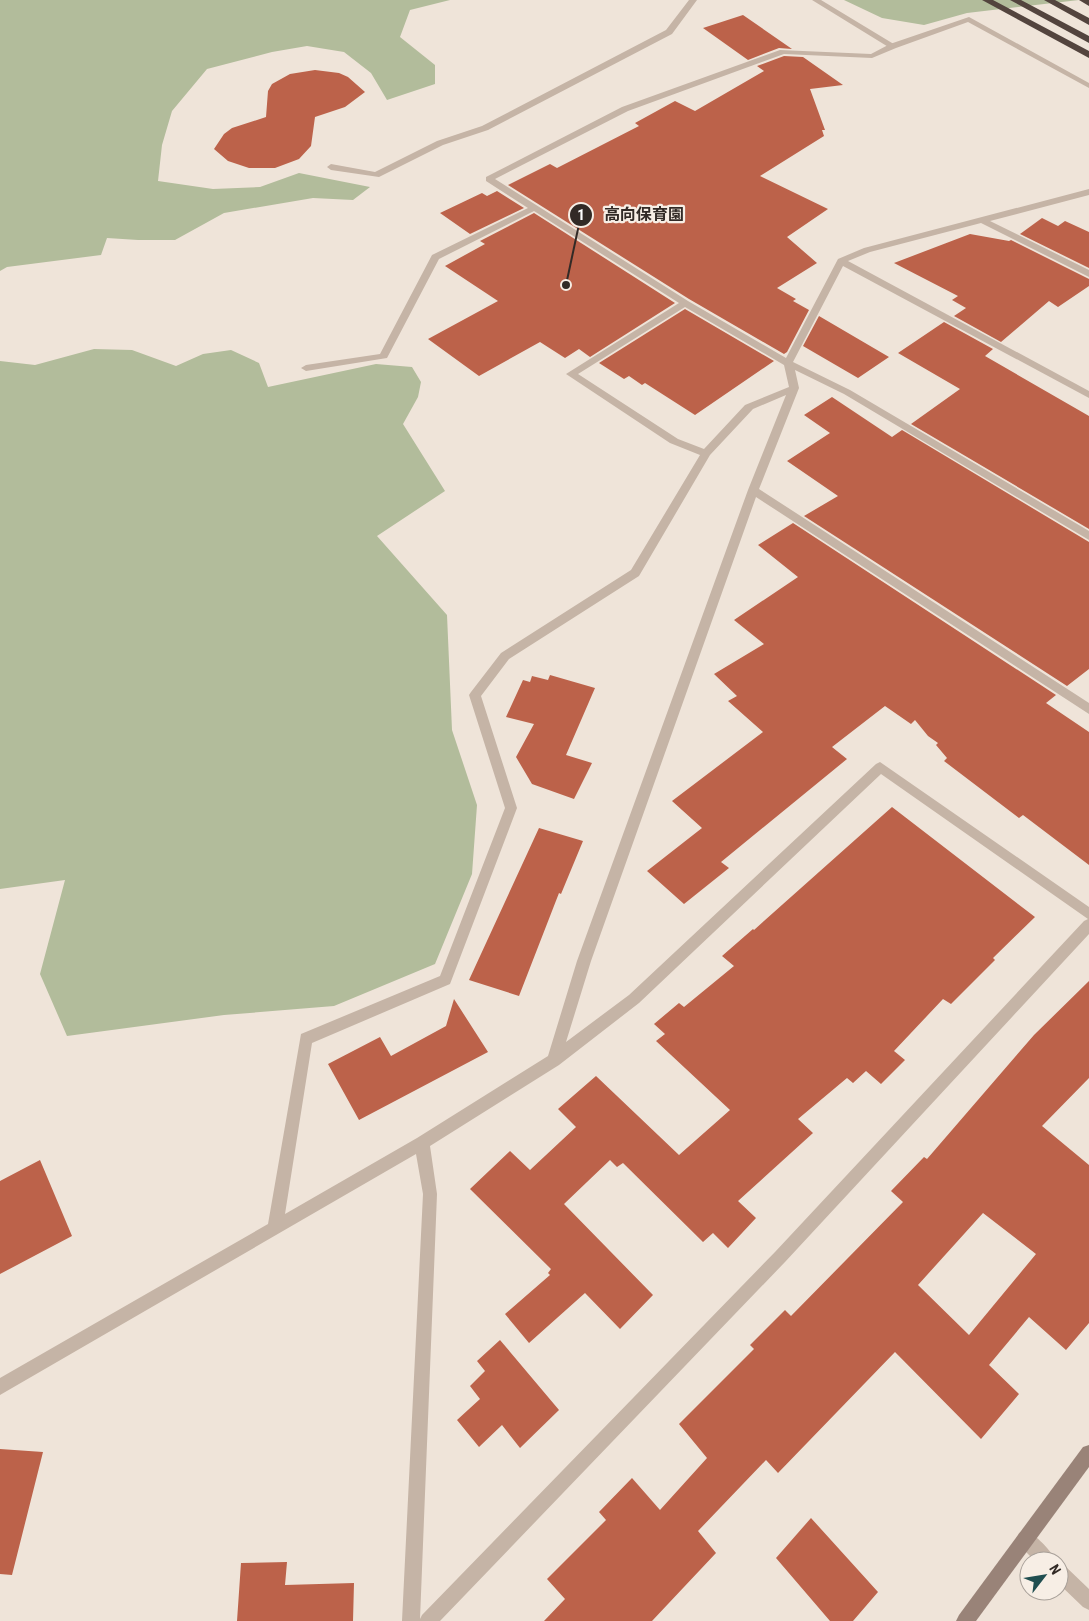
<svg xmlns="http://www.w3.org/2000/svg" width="1089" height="1621" viewBox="0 0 1089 1621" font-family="'Roboto Condensed','Noto Sans JP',sans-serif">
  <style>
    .green { fill: #b2bc9b }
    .building { fill: #bc624a; fill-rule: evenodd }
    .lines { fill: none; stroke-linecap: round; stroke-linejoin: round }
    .lane { fill: #c5b4a6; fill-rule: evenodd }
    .street { fill: #c5b4a6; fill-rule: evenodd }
    .secondary { fill: #998378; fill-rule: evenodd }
    .highway { fill: #53443e; fill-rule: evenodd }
    .leader { fill: none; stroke: #322a26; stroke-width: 2 }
    .callout-dot { fill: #322a26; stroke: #f7eee5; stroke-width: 2 }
    .mark-label { font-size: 15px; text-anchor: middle; font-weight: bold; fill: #fff }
    .callout-label { font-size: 16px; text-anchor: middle; font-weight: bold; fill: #322a26; stroke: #f7eee5; stroke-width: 4.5; stroke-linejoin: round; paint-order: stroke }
  </style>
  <rect width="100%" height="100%" fill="#efe4d9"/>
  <path class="green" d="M 0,0 L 450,0 L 410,10 L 400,37 L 435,65 L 435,84 L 387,100 L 371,73 L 344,52 L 307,46 L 272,52 L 207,69 L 172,111 L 162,145 L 158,181 L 213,189 L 260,187 L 299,173 L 370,187 L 353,200 L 313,198 L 224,213 L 175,240 L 138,240 L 107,238 L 101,255 L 7,267 L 0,271 Z
    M 844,0 L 1079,0 L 967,13 L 924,25 L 882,18 Z
    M 94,349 L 132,350 L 176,366 L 203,354 L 231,350 L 259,363 L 268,387 L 376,364 L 412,367 L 421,382 L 418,397 L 403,424 L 445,491 L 377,536 L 447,615 L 452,730 L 477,805 L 472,874 L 435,964 L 334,1006 L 224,1015 L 67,1036 L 40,974 L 65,880 L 0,889 L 0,361 L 35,365 Z"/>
  <path class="building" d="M 743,15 L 792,49 L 779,48 L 748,60 L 703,28 Z
    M 784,56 L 803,57 L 843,85 L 810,89 L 825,130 L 822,130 L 824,136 L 760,176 L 828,209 L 787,237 L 817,263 L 777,288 L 796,299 L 793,301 L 809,310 L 787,352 L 784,354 L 689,299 L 508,185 L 550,164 L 557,168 L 639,126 L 635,123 L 675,101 L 695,111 L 764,71 L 757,66 Z
    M 315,70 L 339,73 L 348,77 L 365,92 L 345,107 L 315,117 L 311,146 L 299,159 L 275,168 L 249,168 L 228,161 L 214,149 L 224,134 L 232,128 L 266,117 L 268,91 L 272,84 L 290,74 Z
    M 497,191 L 524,208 L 470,234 L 440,213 L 482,193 L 487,196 Z
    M 534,213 L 675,303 L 590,357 L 579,349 L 565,358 L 540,342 L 479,376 L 428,339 L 498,301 L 445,266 L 485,244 L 480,241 Z
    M 1042,218 L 1058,226 L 1065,221 L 1089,232 L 1089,268 L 1020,234 Z
    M 970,234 L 1009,241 L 1011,240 L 1089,279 L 1089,286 L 1058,307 L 1049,301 L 1001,342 L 954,316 L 966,308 L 952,300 L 958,296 L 894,263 Z
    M 685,309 L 774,361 L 695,415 L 645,383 L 642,385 L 629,376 L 624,379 L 599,363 Z
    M 819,316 L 889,357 L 858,378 L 803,346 Z
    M 944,322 L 993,349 L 985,356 L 1089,416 L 1089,529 L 911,424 L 960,389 L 898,353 Z
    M 832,397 L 892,437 L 902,430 L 1089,542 L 1089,669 L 1067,686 L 804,516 L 838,496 L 787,461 L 830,433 L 804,415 Z
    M 793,523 L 1056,695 L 1046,703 L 1089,732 L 1089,865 L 1023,815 L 1019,818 L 944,761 L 947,758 L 936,745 L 938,743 L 928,736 L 915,720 L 911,724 L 885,706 L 832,747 L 847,759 L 721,862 L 729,868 L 684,904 L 647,871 L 702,828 L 672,801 L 763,732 L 728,701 L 737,696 L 714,674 L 764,644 L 734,620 L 798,577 L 758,545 Z
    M 550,675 L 595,688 L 566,755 L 592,763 L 574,799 L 532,784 L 516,757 L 534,724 L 506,717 L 523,680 L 530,682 L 532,676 L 548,680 Z
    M 892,807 L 1035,917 L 993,958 L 995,960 L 951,1004 L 943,999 L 894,1051 L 905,1060 L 881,1084 L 866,1071 L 853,1083 L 847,1078 L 798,1119 L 813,1133 L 738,1201 L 756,1218 L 728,1248 L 713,1233 L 703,1242 L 623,1163 L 617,1167 L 610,1160 L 564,1204 L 653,1295 L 620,1329 L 585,1293 L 529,1343 L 505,1314 L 550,1275 L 548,1273 L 551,1269 L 470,1189 L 510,1151 L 530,1170 L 576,1127 L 558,1109 L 596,1076 L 679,1155 L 730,1110 L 656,1041 L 665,1034 L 654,1024 L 679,1003 L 684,1007 L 734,966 L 722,956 L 753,929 L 754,930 Z
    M 539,828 L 583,841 L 561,894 L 559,893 L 519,996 L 469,980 Z
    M 1089,981 L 1089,1078 L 1042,1126 L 1089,1165 L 1089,1323 L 1066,1350 L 1029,1317 L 989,1365 L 1019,1394 L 981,1439 L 895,1352 L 778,1473 L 766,1460 L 698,1531 L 716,1553 L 652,1621 L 544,1621 L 565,1599 L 547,1579 L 606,1520 L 599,1512 L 632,1478 L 660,1510 L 707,1458 L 679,1424 L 754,1349 L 750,1345 L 785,1310 L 791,1316 L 903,1202 L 891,1191 L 924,1157 L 927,1159 L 1034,1035 ZM 983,1213 L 1036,1254 L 969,1335 L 918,1285 Z
    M 454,999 L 488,1052 L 359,1120 L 328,1064 L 380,1037 L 391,1056 L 446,1026 Z
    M 40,1160 L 72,1236 L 0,1274 L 0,1181 Z
    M 500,1340 L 559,1410 L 520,1448 L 502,1425 L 479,1447 L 457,1420 L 480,1399 L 470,1386 L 485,1371 L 477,1361 Z
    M 0,1449 L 43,1452 L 12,1575 L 0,1574 Z
    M 811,1518 L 878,1592 L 853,1621 L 830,1621 L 776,1558 Z
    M 287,1562 L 285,1585 L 354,1583 L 353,1621 L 237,1621 L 241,1563 Z"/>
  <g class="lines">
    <path class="lane" d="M 689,0 L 697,0 L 672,34 L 488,130 L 443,145 L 379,177 L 331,170 L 327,167 L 331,164 L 375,172 L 437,141 L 482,126 L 666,30 Z
      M 812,0 L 821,0 L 897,46 L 890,48 Z"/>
    <path class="street" d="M 969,17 L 1089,83 L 1089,88 L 968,22 L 896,48 L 872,58 L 784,54 L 628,111 L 495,179 L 688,301 L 786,358 L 838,259 L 864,248 L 1089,189 L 1089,195 L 990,221 L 1089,270 L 1089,277 L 981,223 L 870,252 L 848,261 L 1089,391 L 1089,398 L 843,266 L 793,362 L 850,390 L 1089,531 L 1089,540 L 844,394 L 795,370 L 799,388 L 759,489 L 1089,703 L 1089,714 L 756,497 L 591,961 L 566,1042 L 629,995 L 876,764 L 880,762 L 1089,907 L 1089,934 L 785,1262 L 440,1621 L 402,1621 L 423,1194 L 416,1154 L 0,1395 L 0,1378 L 268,1224 L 301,1034 L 440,976 L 505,808 L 469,695 L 471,692 L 501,653 L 631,570 L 700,455 L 670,443 L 566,374 L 679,303 L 534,211 L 439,259 L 387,358 L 306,371 L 301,368 L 306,365 L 380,354 L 432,255 L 528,208 L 486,181 L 486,177 L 622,107 L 780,50 L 871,54 L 890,44 ZM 685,307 L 784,365 L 789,387 L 745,405 L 704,449 L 678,439 L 578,374 ZM 786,395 L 748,490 L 577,961 L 548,1056 L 417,1138 L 285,1214 L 312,1043 L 450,984 L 517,808 L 481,696 L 509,659 L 639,576 L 710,455 L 753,409 ZM 881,774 L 1088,919 L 1084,921 L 775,1252 L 422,1615 L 420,1619 L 437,1194 L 430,1146 L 559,1065 L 639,1003 Z
      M 1025,1530 C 1036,1535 1051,1550 1056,1561 L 1035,1561 L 1019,1545 L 1016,1539 L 1019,1533 Z
      M 1059,1563 L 1065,1566 L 1089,1589 L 1089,1610 L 1083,1607 L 1059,1584 Z"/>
    <path class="secondary" d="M 1089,1445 L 1089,1467 L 976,1621 L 956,1621 L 959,1615 L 1083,1447 Z"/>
    <path class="highway" d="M 982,0 L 993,0 L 1089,51 L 1089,58 Z
      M 1010,0 L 1021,0 L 1089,36 L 1089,43 Z
      M 1044,0 L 1055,0 L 1089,18 L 1089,25 Z
      M 1079,0 L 1089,0 L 1089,6 Z"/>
  </g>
  <path class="leader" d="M566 285L581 215"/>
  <g class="callout-dot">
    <circle cx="566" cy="285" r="5"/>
    <circle cx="581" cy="215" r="12"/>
  </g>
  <g class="mark-label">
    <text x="581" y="220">1</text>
  </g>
  <g class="callout-label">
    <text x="644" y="220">高向保育園</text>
  </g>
  <g transform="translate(1044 1576) rotate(59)"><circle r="24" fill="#f7eee5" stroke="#a8a099"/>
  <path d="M0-4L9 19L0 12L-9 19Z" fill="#204e50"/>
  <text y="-8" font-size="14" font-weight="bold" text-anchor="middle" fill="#322a26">N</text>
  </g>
</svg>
